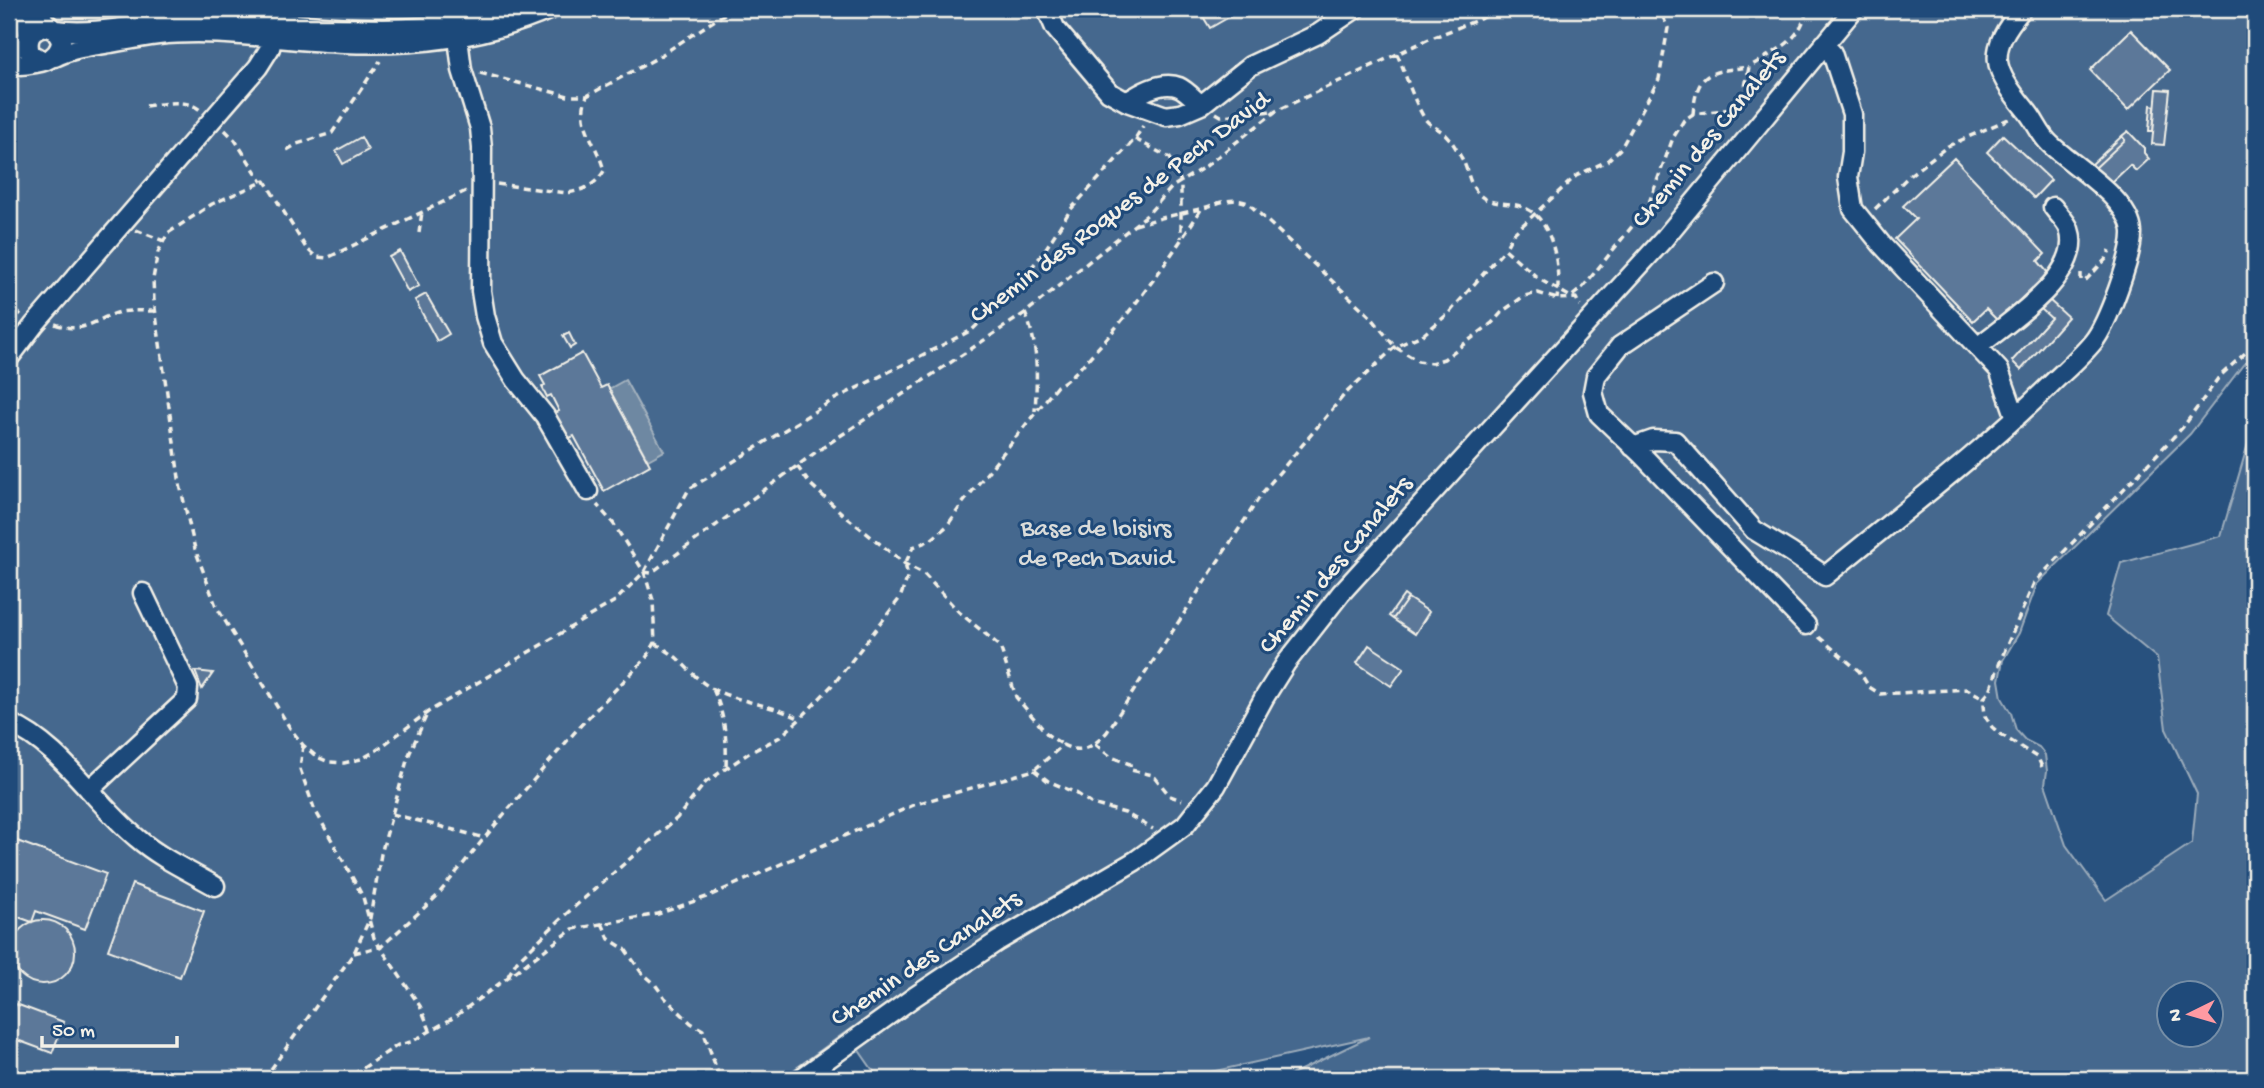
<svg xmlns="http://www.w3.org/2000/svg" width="2264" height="1088" viewBox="0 0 2264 1088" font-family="'Gochi Hand',sans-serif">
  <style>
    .green { fill: #45688e; stroke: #9cacbb; stroke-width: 2; fill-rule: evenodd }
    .water { fill: #6e88a2; stroke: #a4b2be; stroke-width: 2 }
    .building { fill: #5b7899; stroke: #f4f1e8; stroke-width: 2 }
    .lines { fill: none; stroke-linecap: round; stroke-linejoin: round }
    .minor-casing { stroke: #f4f1e8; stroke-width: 23 }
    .path { stroke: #f4f1e8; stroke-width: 3.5; stroke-dasharray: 7 5; stroke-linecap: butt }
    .minor { stroke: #1f4a7a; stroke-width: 18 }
    .labels { text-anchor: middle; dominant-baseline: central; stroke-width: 6; stroke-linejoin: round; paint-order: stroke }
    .street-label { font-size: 26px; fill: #f4f1e8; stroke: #1f4a7a }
    .park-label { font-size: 26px; fill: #dadcda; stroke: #1f4a7a }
  </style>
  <rect width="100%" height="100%" fill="#28517e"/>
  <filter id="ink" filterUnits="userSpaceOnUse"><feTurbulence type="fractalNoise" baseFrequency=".0143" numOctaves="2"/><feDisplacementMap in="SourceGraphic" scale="14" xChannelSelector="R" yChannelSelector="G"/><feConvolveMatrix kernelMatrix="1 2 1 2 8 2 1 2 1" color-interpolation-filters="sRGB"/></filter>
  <g filter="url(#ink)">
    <path class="green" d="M 9,9 L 2255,9 L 2255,354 L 2243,365 L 2190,434 L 2037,584 L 2019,633 L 2003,660 L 1999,680 L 2002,698 L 2011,713 L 2016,730 L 2025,740 L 2039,747 L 2045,755 L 2047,771 L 2045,784 L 2066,845 L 2106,900 L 2192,843 L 2197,794 L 2166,729 L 2157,658 L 2106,616 L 2121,563 L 2221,536 L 2250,437 L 2255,430 L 2255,1079 L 1282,1079 L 1369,1037 L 1179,1079 L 879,1079 L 846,1032 L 781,1079 L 9,1079 ZM 2170,993 L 2212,993 L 2212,1036 L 2170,1036 Z"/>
    <path class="water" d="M 625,380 L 664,451 L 648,460 L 609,389 Z"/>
    <path class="building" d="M 1202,9 L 1243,9 L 1210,28 L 1199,10 Z
      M 2131,30 L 2170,70 L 2128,110 L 2090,70 Z
      M 2157,89 L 2170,90 L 2164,145 L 2152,144 Z
      M 2151,105 L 2155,106 L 2153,131 L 2149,131 Z
      M 2128,131 L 2144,148 L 2144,153 L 2149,159 L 2136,171 L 2130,165 L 2110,184 L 2095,168 L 2125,140 L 2122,136 Z
      M 2003,135 L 2051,180 L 2034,198 L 1987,152 Z
      M 2122,136 L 2125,140 L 2095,168 L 2092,164 Z
      M 361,137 L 368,150 L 343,164 L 336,151 Z
      M 1954,158 L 2045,254 L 2038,261 L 2048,273 L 1998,321 L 1986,309 L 1973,321 L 1895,239 L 1916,219 L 1903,206 Z
      M 400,251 L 419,286 L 408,292 L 389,257 Z
      M 426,294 L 449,334 L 437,341 L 415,300 Z
      M 2049,300 L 2068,317 L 2021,370 L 2012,361 L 2051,318 L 2041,309 Z
      M 569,333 L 575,345 L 570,348 L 563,336 Z
      M 582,353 L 601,388 L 607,385 L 650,465 L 604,491 L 574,436 L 565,440 L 551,415 L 559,411 L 551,395 L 547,397 L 542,387 L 545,385 L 540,376 Z
      M 1404,595 L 1408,598 L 1393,619 L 1389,616 Z
      M 1408,598 L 1429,612 L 1415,634 L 1393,619 Z
      M 1369,645 L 1404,668 L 1391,686 L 1357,663 Z
      M 195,671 L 213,673 L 202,689 Z
      M 9,838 L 106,874 L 85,929 L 36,911 L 32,922 L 10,914 Z
      M 132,884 L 204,911 L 180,977 L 108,950 Z
      M11 952a32 32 0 1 1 64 0a32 32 0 1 1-64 0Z
      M 16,1004 L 64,1022 L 52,1053 L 9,1037 L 9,1025 Z"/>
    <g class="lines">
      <g class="minor-casing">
        <path id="minor" d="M 23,9 L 29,37
          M 39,9 L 44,21 L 52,28
          M 1047,9 L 1055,28 L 1109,92 L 1127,102 L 1166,116 L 1180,114 L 1201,105 L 1250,66 L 1318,34 L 1355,9
          M 456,22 L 462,70 L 480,128 L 482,148 L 481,291 L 485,316 L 493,343 L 516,380 L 545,416 L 588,491
          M 55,30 C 101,36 147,21 193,20 C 270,17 346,34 423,27 C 451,24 478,16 506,9
          M 1824,44 L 1832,53 L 1852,114 L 1852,152 L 1848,177 L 1853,209 L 1882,245 L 1999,370 L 2016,418
          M 9,53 L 29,38
          M 55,57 C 73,48 91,46 111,43 C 127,40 142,37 158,35 C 219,28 282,41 344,43 C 415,46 486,38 551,9
          M 9,66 C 28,64 61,65 61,40 L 55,30 L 46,27 C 31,29 26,39 30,53 L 42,60
          M 1127,102 C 1140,93 1162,80 1179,87 C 1186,90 1194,99 1201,105
          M 1714,283 L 1620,346 L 1596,376 L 1593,392 L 1599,414 L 1642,455 L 1806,625
          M 1979,346 C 2008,322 2085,274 2069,229 C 2067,222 2058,214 2053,207
          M 9,358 L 34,325 L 258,67 L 270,48 L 275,29
          M 1633,447 L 1653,440 L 1675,441 L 1754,530 L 1790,552 L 1825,576 C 1900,514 1979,455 2048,387 C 2063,372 2080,358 2093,342 C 2107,325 2133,255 2132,232 C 2130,199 2073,166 2050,144 C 2040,135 2035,120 2026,110 C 1992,68 1986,52 2022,9
          M 9,723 C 62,746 93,802 137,838 C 160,858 189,871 215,886
          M 89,790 L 187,699 L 188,687 L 143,593
          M 800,1079 L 914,997 L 998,941 L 1135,861 L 1185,825 L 1216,786 L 1264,698 L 1286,663 L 1341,593 L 1663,240 L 1854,9"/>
      </g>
      <path class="path" d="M 1653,9 L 1663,17 L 1668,28 L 1659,79 L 1621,148 L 1607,161 L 1576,176 L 1513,234 L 1505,249 L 1539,279 L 1571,297 L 1583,287 L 1647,208 L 1673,138 L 1684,120 L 1693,114 L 1731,109 L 1738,103 L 1744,92 L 1749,67 C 1776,50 1800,43 1807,9
        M 1397,54 C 1406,75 1413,100 1425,119 C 1430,126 1440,129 1446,135 C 1452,141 1457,150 1461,157 C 1468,168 1468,181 1476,191 C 1489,208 1508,200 1525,208 C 1554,220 1561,272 1557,299
        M 480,73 L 568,96 L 587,96
        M 146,106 C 163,104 186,98 200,110
        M 1216,113 L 1221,116 L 1273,111
        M 1693,114 C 1697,70 1710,72 1749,67
        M 225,130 L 235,140 L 262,182
        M 1135,139 L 1170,158 L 1181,182 L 1181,238
        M 287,150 L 297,144 L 332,133 L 380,61
        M 497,184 L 567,193 C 582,191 596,185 604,171 C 598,144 575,124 587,96 L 655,59 L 732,9
        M 466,191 L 327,258 L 316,257 L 306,248 L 265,181 L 212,204 L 168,233 L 158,252 L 153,279 L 154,301 L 180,485 L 195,549 L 216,606 L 290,728 L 303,745 L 317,757 L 329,762 L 344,763 L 361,759 L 374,752 L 428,712 L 615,601 L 644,572 L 689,489 L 833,400 L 972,330 L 1011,292 L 1041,256 L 1071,209 L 1135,139 L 1143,126
        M 1875,209 L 1910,175 L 1948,146 L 2013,117
        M 1135,225 C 1156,219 1178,214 1200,209 C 1218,204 1229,196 1248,203 L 1371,317 L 1395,347 L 1418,361 L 1431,363 L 1444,359 L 1492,323 L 1503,311 L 1524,296 L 1538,293 L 1557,299 L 1576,298 L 1580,306
        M 136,230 L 164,241
        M 419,233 L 422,212
        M 2081,273 L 2081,280 L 2085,281 L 2106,259 L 2110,250
        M 9,305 L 21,315
        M 1025,313 C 1039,345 1037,377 1035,411
        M 55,324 C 85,335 94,319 120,312 C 131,310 144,311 155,311
        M 797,466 L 809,483 L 844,515 L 905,564 L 923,573 L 959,612 L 1000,646 L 1016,697 L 1048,735 L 1063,745
        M 644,572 L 651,573 L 816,452 L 1025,313 L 1148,214 L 1172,187 L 1206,166 L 1276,111 L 1429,39 L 1505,9
        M 1819,637 L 1859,671 L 1869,687 L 1880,694 L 1967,689 L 1984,698
        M 655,643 C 663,648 671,653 678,659 C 689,670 698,680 711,688 C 739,703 773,704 800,719
        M 713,689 C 725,716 727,738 726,768
        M 1095,744 L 1111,757 L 1130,764 L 1131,770 L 1153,775 L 1170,796 L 1182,800
        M 303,745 L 300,769 L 314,808 L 363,897 L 374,938 L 420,1006 L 430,1030
        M 2042,767 L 2038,758 L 2000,734 L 1992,727 L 1985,716 L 1984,704 L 1984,698 L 1990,691 L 2001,659 L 2034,583 L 2184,426 L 2219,377 L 2255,344
        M 1034,770 L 1048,781 L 1076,793 L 1092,804 L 1125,813 L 1153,829
        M 392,814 L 485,838
        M 602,923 L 609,939 L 625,949 L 641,972 L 654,983 L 665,998 L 691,1023 L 703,1030 L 720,1079
        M 354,953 L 382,946 L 436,897 L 505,813 L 581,725 L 646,658 L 655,643 L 653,600 L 644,572 L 613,523 L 597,505
        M 508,976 L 517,961 L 565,915 L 677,818 L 706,782 L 749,753 L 780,737 L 800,719 L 836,681 L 900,598 L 908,576 L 905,564 L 913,547 L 931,540 L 947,526 L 962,504 L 1057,386 C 1074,377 1083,364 1096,350 C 1136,307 1170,258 1202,208
        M 264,1079 L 354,953 L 370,918 L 381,854 L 408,757 L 427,714
        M 342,1079 L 348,1078 L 398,1045 L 411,1042 L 453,1018 L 573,929 L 658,914 L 709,896 L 916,804 L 1034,770 L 1063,745 C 1082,755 1094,746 1107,732 L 1263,492 L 1345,394 L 1395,347 L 1424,334 L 1449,313 L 1505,249"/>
      <use href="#minor" class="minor"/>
    </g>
  </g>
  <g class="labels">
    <g class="street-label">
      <text transform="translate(1710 140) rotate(-50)">Chemin des Canalets</text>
      <text transform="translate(1121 209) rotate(-37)">Chemin des Roques de Pech David</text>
      <text transform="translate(1337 566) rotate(-50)">Chemin des Canalets</text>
      <text transform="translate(927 960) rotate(-34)">Chemin des Canalets</text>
    </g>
    <g class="park-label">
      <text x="1096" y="530">Base de loisirs<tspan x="1096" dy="30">de Pech David</tspan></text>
    </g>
  </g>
  <rect width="2264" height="1088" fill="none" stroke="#1f4a7a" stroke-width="35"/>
  <rect x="18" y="18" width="2229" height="1053" fill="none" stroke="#f4f1e8" stroke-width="2.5" filter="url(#ink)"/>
  <g transform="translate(2190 1014) rotate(265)"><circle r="33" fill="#1f4a7a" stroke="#748da6" stroke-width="2"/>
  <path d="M0-5L12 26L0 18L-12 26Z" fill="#ff9aa2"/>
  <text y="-10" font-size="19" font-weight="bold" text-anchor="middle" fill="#f4f1e8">N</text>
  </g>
  <path d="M42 1036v10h135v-10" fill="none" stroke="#f4f1e8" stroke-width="3.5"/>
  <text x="52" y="1036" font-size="21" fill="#f4f1e8" stroke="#1f4a7a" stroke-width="5" paint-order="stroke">50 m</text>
</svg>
